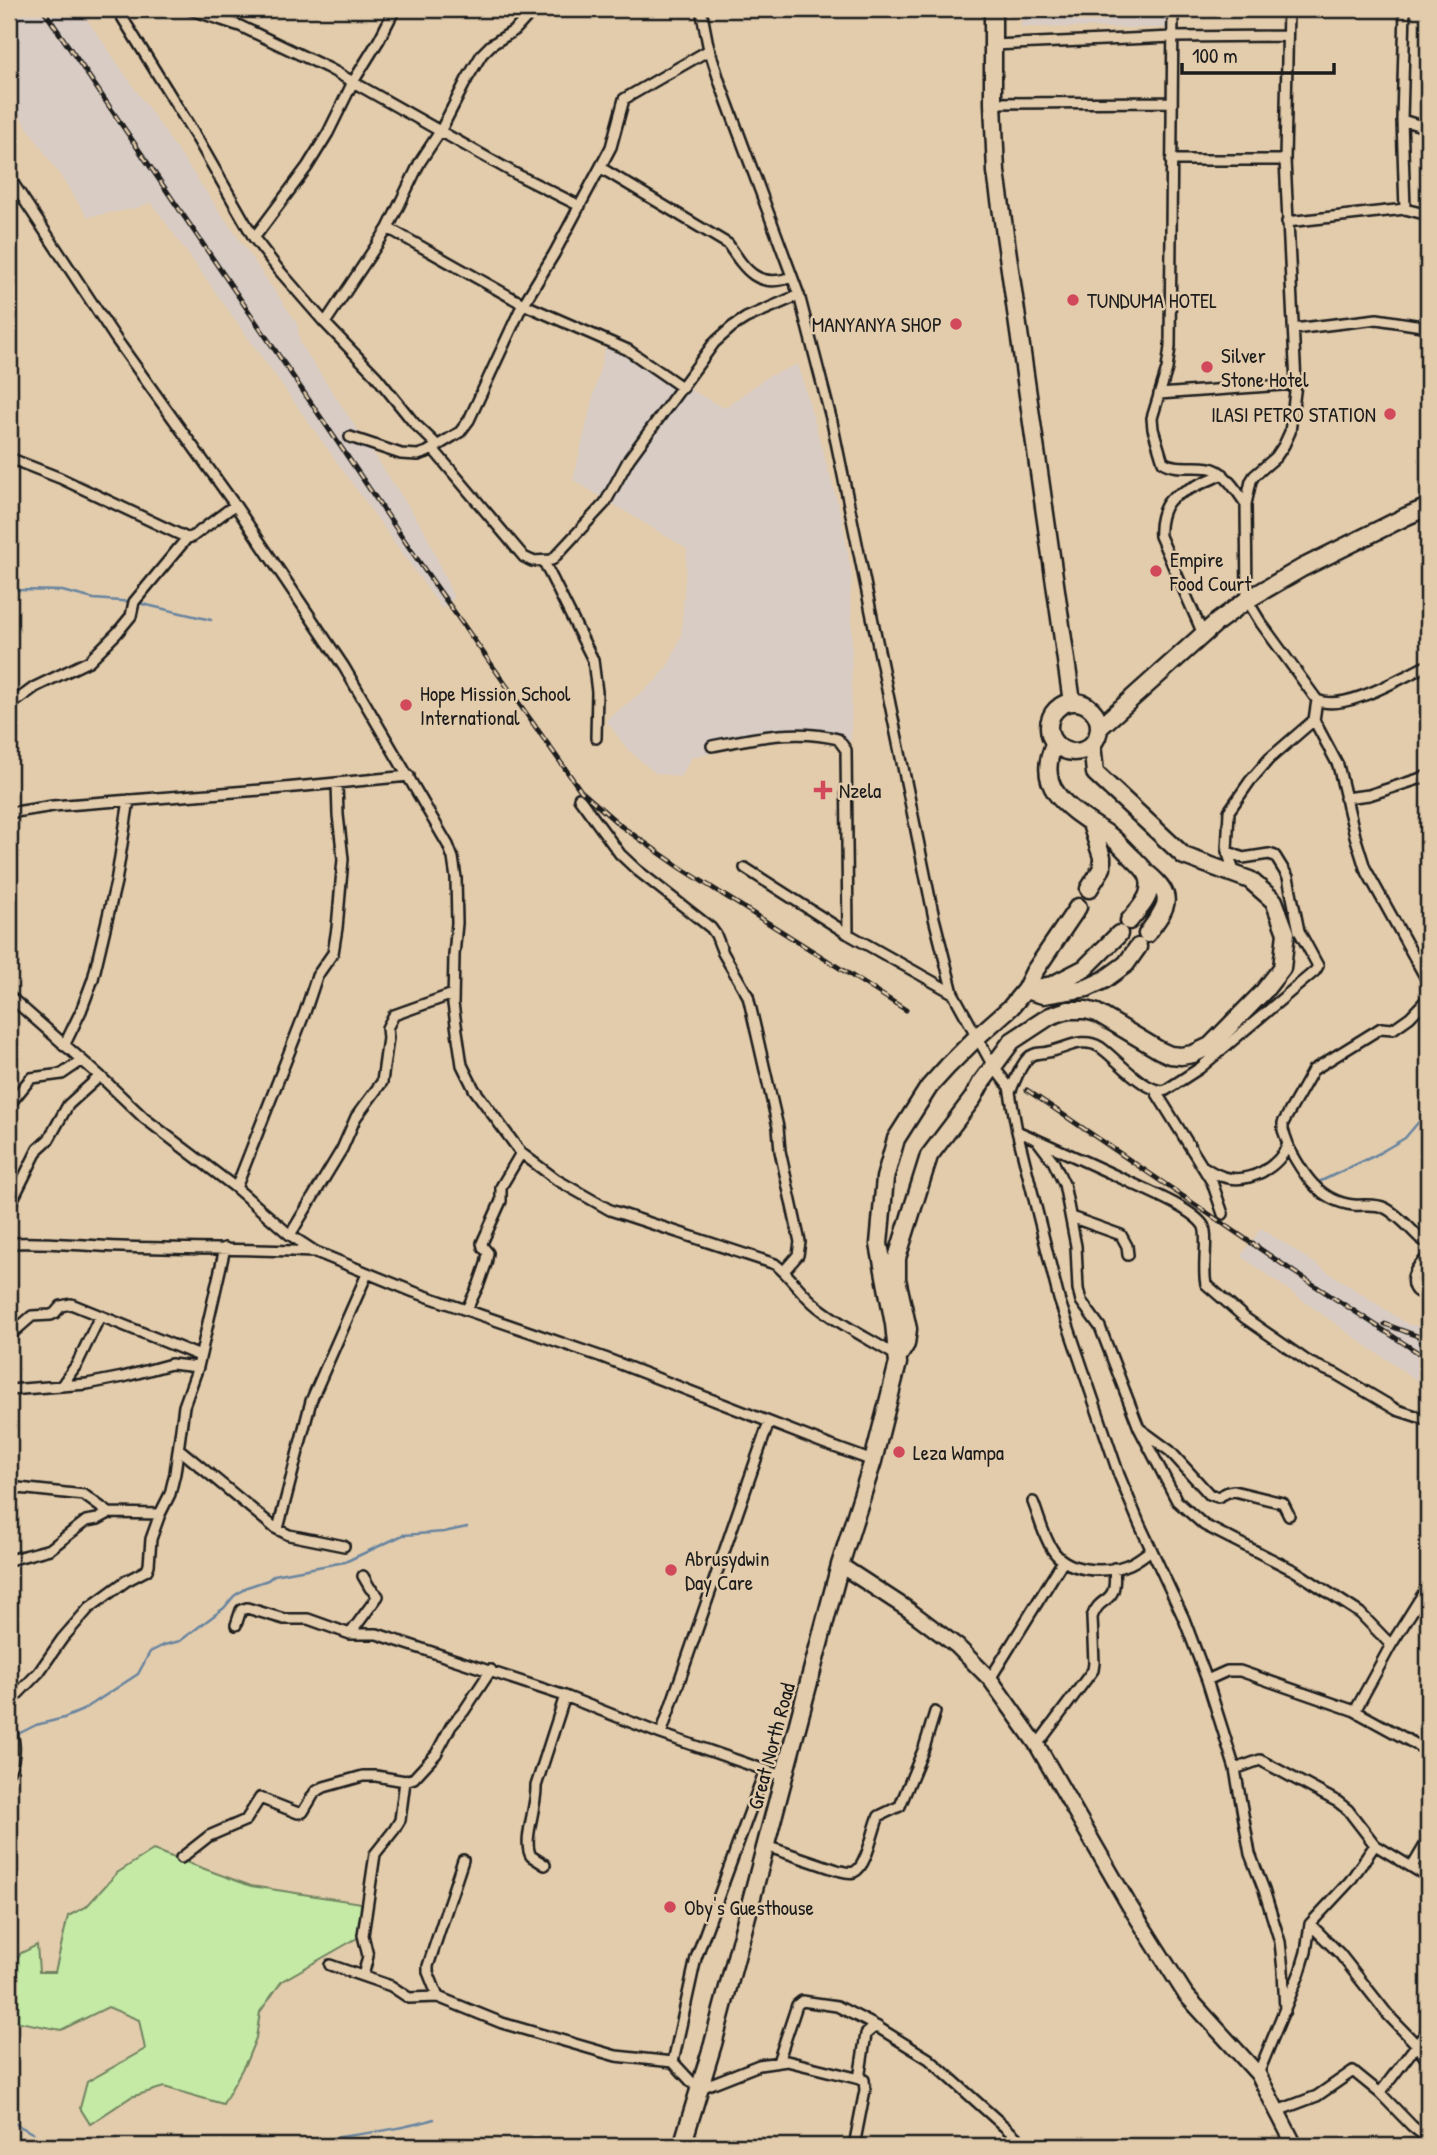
<svg xmlns="http://www.w3.org/2000/svg" width="1437" height="2155" viewBox="0 0 1437 2155" font-family="'Patrick Hand',sans-serif">
  <style>
    .built { fill: #d8ccc4 }
    .green { fill: #c4eaa5; stroke: #708360; stroke-width: 2 }
    .lines { fill: none; stroke-linecap: round; stroke-linejoin: round }
    .stream { stroke: #68849f; stroke-width: 2.5 }
    .street-casing { stroke: #1c1c1c; stroke-width: 14 }
    .primary-casing { stroke: #1c1c1c; stroke-width: 19 }
    .highway-casing { stroke: #1c1c1c; stroke-width: 21 }
    .street { stroke: #e3ccac; stroke-width: 9 }
    .primary { stroke: #e3ccac; stroke-width: 14 }
    .highway { stroke: #e3ccac; stroke-width: 16 }
    .rail-casing { stroke: #1c1c1c; stroke-width: 5 }
    .rail { stroke: #e3ccac; stroke-width: 2.5; stroke-dasharray: 8; stroke-linecap: butt }
    .poi-dot { fill: #d1495b; stroke: #e3ccac; stroke-width: 2.5 }
    .labels { text-anchor: middle; dominant-baseline: central; stroke-width: 5; stroke-linejoin: round; paint-order: stroke }
    .poi-label { font-size: 21px; fill: #1c1c1c; stroke: #e3ccac; text-anchor: start }
    .street-label { font-size: 21px; fill: #1c1c1c; stroke: #e3ccac }
  </style>
  <rect width="100%" height="100%" fill="#e3ccac"/>
  <filter id="ink" filterUnits="userSpaceOnUse"><feTurbulence type="fractalNoise" baseFrequency=".0143" numOctaves="2"/><feDisplacementMap in="SourceGraphic" scale="14" xChannelSelector="R" yChannelSelector="G"/><feConvolveMatrix kernelMatrix="1 2 1 2 8 2 1 2 1" color-interpolation-filters="sRGB"/></filter>
  <g filter="url(#ink)">
    <path class="built" d="M 9,9 L 80,9 L 297,323 L 300,343 L 425,531 L 454,598 L 442,609 L 151,202 L 137,208 L 88,217 L 9,100 Z
      M 1022,9 L 1168,9 L 1168,28 L 1021,27 Z
      M 608,335 L 648,366 L 724,408 L 767,377 L 798,364 L 842,518 L 852,578 L 850,597 L 852,618 L 851,741 L 825,742 L 779,729 L 716,752 L 692,757 L 680,777 L 655,773 L 627,749 L 606,720 L 656,681 L 670,662 L 681,636 L 687,549 L 573,480 Z
      M 1261,1228 L 1409,1325 L 1428,1326 L 1428,1388 L 1358,1340 L 1241,1256 Z"/>
    <path class="green" d="M 153,1850 L 251,1886 L 361,1903 L 359,1937 L 282,1981 L 260,2012 L 256,2038 L 247,2060 L 223,2104 L 164,2087 L 131,2097 L 90,2124 L 80,2108 L 87,2082 L 145,2049 L 139,2020 L 108,2007 L 61,2030 L 9,2020 L 9,1965 L 13,1964 L 21,1953 L 37,1945 L 39,1972 L 55,1972 L 68,1916 L 86,1907 L 117,1873 Z"/>
    <g class="lines">
      <path class="stream" d="M 9,587 L 19,590 L 62,591 L 94,599 L 134,602 L 211,620
        M 1319,1182 L 1376,1155 L 1405,1138 L 1428,1111
        M 16,1735 L 36,1725 L 64,1718 L 83,1710 L 138,1674 L 150,1652 L 164,1645 L 180,1641 L 224,1608 L 234,1596 L 247,1587 L 268,1580 L 274,1575 L 345,1562 L 403,1535 L 444,1532 L 467,1527
        M 9,2120 L 39,2137 L 67,2146
        M 287,2146 C 335,2135 386,2134 434,2119"/>
      <g class="street-casing">
        <path id="street" d="M 117,9 L 198,140 L 254,238 L 278,269 L 325,323 L 376,376 L 414,423 L 438,446
          M 189,9 L 240,26 L 330,69 L 516,174 L 580,206
          M 701,9 L 708,45 L 720,83 L 799,295 L 832,422 L 934,918 L 953,993 L 993,1066 L 1009,1087 L 1017,1131 L 1059,1299 L 1119,1475 L 1139,1523 L 1184,1619 L 1207,1680 L 1235,1769 L 1250,1854 L 1264,1890 L 1280,1942 L 1283,1970 L 1285,2011
          M 1173,9 L 1170,347 L 1167,369 L 1152,418 L 1153,429 L 1163,462 C 1180,473 1207,460 1222,474 C 1231,482 1239,494 1246,504
          M 1288,9 L 1285,160 L 1296,384 L 1290,432 L 1284,445 L 1276,457 L 1254,476 L 1251,481 L 1246,504 L 1247,600 L 1261,623 L 1317,700 C 1344,713 1402,677 1428,665
          M 993,45 L 1173,37 L 1287,36
          M 993,103 L 1172,102
          M 1402,120 L 1428,128
          M 1171,160 L 1285,160
          M 601,168 L 728,244 C 746,271 758,289 792,277
          M 9,177 L 116,339 L 235,505 L 344,667 L 448,845 L 453,858 L 456,878 L 457,923 L 454,955 L 453,1004 L 462,1065 L 474,1089 L 521,1153 L 557,1180 L 610,1210 L 775,1264 C 791,1276 801,1294 818,1307 C 842,1326 871,1340 897,1356
          M 1405,209 L 1402,120 L 1405,9
          M 1287,222 L 1405,209 L 1428,215
          M 388,228 L 523,304 L 628,350 L 683,388
          M 254,238 L 307,167 L 328,133 L 353,82 L 379,40 L 395,9
          M 325,323 L 388,228 L 420,162 L 441,130 L 467,79 L 482,54 L 491,45 L 515,30 L 534,9
          M 1294,329 L 1377,319 L 1428,327
          M 1159,394 L 1296,384
          M 350,437 L 401,454 L 418,455 L 427,452 L 460,432 L 469,420 L 520,310 L 554,254 L 611,147 L 624,99 L 709,50
          M 433,449 L 524,557 L 532,561 L 552,560 L 605,503 L 629,459 L 714,343 L 732,327 L 746,318 L 799,295
          M 9,458 L 60,478 L 187,538 L 192,537 L 235,505
          M 544,562 L 593,660 L 597,692 L 596,738
          M 1203,634 L 1160,536 C 1159,524 1162,508 1171,499 C 1178,493 1212,479 1223,474
          M 1317,700 L 1314,720 L 1338,765 L 1355,836 L 1365,868 L 1428,982
          M 9,706 L 35,687 L 89,661 L 117,633 L 131,616 L 134,602 L 187,538
          M 712,746 C 753,738 796,728 838,739 L 846,750 L 848,934
          M 579,798 L 620,854 L 637,870 L 711,928 L 716,935 L 723,953 L 748,996 L 778,1127 L 780,1151 L 800,1242 L 798,1255 L 784,1271
          M 1345,798 L 1369,795 L 1428,776
          M 9,813 L 53,806 L 274,789 L 409,776
          M 745,868 L 848,934 L 953,993
          M 1235,874 L 1227,851 L 1229,811 L 1250,781 L 1269,759 L 1314,720
          M 9,996 L 100,1076 L 144,1118 L 236,1188 L 290,1235 L 316,1252 L 414,1292 L 605,1358 L 826,1444 L 873,1461
          M 64,1046 L 81,1011 L 93,979 L 116,882 L 129,800
          M 1010,1092 C 1015,1082 1019,1067 1028,1058 C 1034,1052 1040,1054 1048,1052 C 1066,1049 1082,1036 1100,1047 C 1116,1058 1148,1096 1166,1090 L 1200,1068 L 1315,971 L 1318,966 L 1299,931 L 1288,877 L 1275,856 L 1269,854 L 1243,858 L 1227,851
          M 1156,1092 L 1212,1182 L 1223,1214
          M 9,1105 L 31,1078 L 62,1074 L 81,1061
          M 1017,1131 C 1053,1147 1089,1163 1125,1180 C 1144,1189 1191,1208 1203,1225 C 1209,1233 1202,1269 1206,1284 L 1245,1318 L 1310,1363 L 1336,1374 L 1397,1410 L 1428,1420
          M 1037,1140 L 1053,1161 L 1064,1184 L 1076,1246 L 1078,1289 L 1081,1301 L 1100,1327 L 1139,1428 L 1177,1501 L 1204,1525 L 1295,1571 L 1360,1613 L 1391,1645
          M 1288,1146 C 1303,1174 1319,1201 1353,1205 C 1363,1206 1375,1203 1385,1208 C 1399,1215 1411,1230 1422,1240 L 1428,1241
          M 1204,1167 C 1210,1171 1216,1175 1224,1177 C 1250,1184 1279,1167 1288,1144 L 1283,1130 L 1283,1123 L 1313,1070 L 1381,1028 L 1393,1029 L 1410,1017 L 1428,998
          M 236,1188 L 305,1012 L 317,976 L 333,953 L 337,928 L 343,859 L 338,815 L 337,783
          M 9,1207 L 38,1149 L 49,1139 L 68,1105 L 100,1076
          M 1071,1217 L 1121,1235 L 1127,1246 L 1128,1255
          M 290,1235 L 342,1149 L 356,1117 L 382,1082 L 388,1038 L 387,1028 L 394,1015 L 453,994
          M 9,1243 C 47,1241 83,1246 121,1247 C 185,1249 250,1249 314,1252
          M 1428,1257 C 1424,1261 1419,1265 1416,1270 C 1409,1282 1413,1296 1428,1293
          M 467,1309 L 479,1284 L 486,1264 L 488,1253 L 483,1247 L 482,1243 L 501,1201 L 501,1187 L 521,1153
          M 9,1336 L 32,1316 L 51,1315 L 55,1313 L 61,1306 L 71,1304 L 200,1356
          M 62,1385 L 77,1364 L 100,1316
          M 9,1390 L 87,1384 L 123,1377 L 171,1364 L 198,1367
          M 1140,1429 L 1170,1451 L 1209,1494 L 1218,1497 L 1228,1492 L 1234,1491 L 1283,1503 L 1289,1515
          M 179,1449 L 275,1528 L 289,1535 L 344,1546
          M 9,1487 L 84,1495 L 109,1513
          M 1033,1502 C 1039,1517 1043,1535 1052,1549 C 1066,1572 1103,1574 1127,1565 C 1136,1562 1144,1555 1151,1550
          M 278,1529 L 311,1401 L 367,1274
          M 9,1560 L 50,1549 L 86,1521 L 98,1519 L 109,1513 L 160,1514 L 170,1494 L 175,1473 L 184,1406 L 198,1367 L 225,1248
          M 236,1625 L 241,1610 L 247,1608 L 284,1619 L 308,1619 L 350,1634 L 377,1634 L 565,1696 L 661,1734 L 785,1777
          M 350,1634 L 378,1596 L 370,1588 L 363,1576
          M 990,1679 L 1063,1561
          M 1207,1680 L 1227,1671 L 1240,1671 L 1355,1711 L 1428,1751
          M 9,1703 L 39,1672 L 62,1639 L 89,1608 L 126,1581 L 147,1570 L 149,1565 L 151,1539 L 160,1514
          M 1355,1711 L 1391,1645 L 1428,1586
          M 9,1723 C 15,1740 17,1755 9,1771
          M 661,1734 L 769,1422
          M 1037,1745 L 1093,1670 L 1094,1663 L 1092,1617 C 1101,1592 1118,1608 1114,1568
          M 1235,1769 L 1260,1760 L 1338,1802 L 1348,1810 L 1375,1845 L 1428,1877
          M 766,1846 L 837,1870 C 842,1871 848,1874 854,1872 C 867,1867 873,1829 879,1816 L 900,1806 L 924,1748 L 935,1712
          M 181,1858 L 209,1836 L 246,1820 L 260,1798 L 298,1813 L 303,1812 L 315,1792 L 324,1787 L 363,1776 L 376,1776 L 405,1781 L 414,1778 L 436,1754 L 451,1726 L 464,1711 L 491,1670
          M 545,1865 L 531,1856 C 522,1841 537,1807 536,1786 L 565,1696
          M 1412,1867 L 1428,1840
          M 1310,1924 L 1340,1954 L 1389,2016 L 1416,2044 L 1428,2062
          M 330,1965 L 391,1986 L 409,1998 L 438,1997 L 502,2023 L 616,2056 L 673,2062 L 698,2089 L 759,2065 L 787,2061 L 864,2080 L 865,2090 L 854,2146
          M 363,1976 L 368,1956 L 363,1935 L 375,1854 L 394,1830 L 400,1820 L 405,1781
          M 438,1997 L 428,1972 L 428,1966 L 463,1860
          M 673,2062 L 696,1958 L 765,1770
          M 778,2062 L 797,2005 L 802,2001 L 837,2006 L 878,2027
          M 1258,2074 L 1300,1972 L 1306,1952 L 1310,1924 L 1350,1881 L 1375,1845
          M 859,2079 L 866,2034 L 873,2028 L 879,2028 L 929,2059 L 1026,2146
          M 1380,2093 L 1412,2126 L 1428,2139
          M 1277,2111 L 1317,2096 L 1353,2071 L 1380,2093 L 1428,2030"/>
      </g>
      <g class="primary-casing">
        <path id="primary" d="M 840,1565 L 909,1610 L 957,1646 L 990,1679 L 1037,1745 L 1129,1905 L 1186,1995 L 1258,2074 L 1295,2146"/>
      </g>
      <g class="highway-casing">
        <path id="highway" d="M 993,9 L 993,103 L 996,172 L 1072,702
          M1049 727a25 25 0 1 1 50 0a25 25 0 1 1-50 0Z
          M 1099,728 L 1217,622 L 1247,600 L 1302,568 L 1407,516 L 1428,507
          M 1055,743 C 1032,790 1072,810 1106,833 C 1116,839 1124,850 1133,858 C 1143,868 1152,875 1149,890 C 1148,901 1136,912 1129,921
          M 1089,889 L 1102,868 L 1102,857 L 1091,824
          M 1078,907 L 1034,972 L 1025,990 L 1043,995 L 1087,988 L 1104,980 L 1126,964 L 1138,947
          M 1147,934 C 1166,907 1177,898 1148,874
          M 898,1357 L 906,1344 L 908,1329 L 897,1279 L 897,1258 L 929,1156 L 973,1098 L 981,1083 L 1012,1041 L 1050,1016 L 1068,1010 L 1086,1010 L 1097,1013 L 1159,1050 L 1170,1055 L 1181,1056 L 1193,1054 L 1210,1046 L 1264,991 L 1282,968 L 1286,933 L 1274,901 L 1250,880 L 1184,856 L 1095,773 L 1092,744
          M 682,2146 L 713,2044 L 840,1565 L 873,1461 L 898,1363 L 894,1324 L 879,1244 L 885,1178 L 896,1139 L 929,1087 L 948,1066 L 977,1037 L 1011,1007 L 1025,990 L 1052,985 L 1085,968 L 1119,934"/>
      </g>
      <use href="#street" class="street"/>
      <use href="#primary" class="primary"/>
      <use href="#highway" class="highway"/>
      <g class="rail-casing">
        <path id="rail" d="M 43,9 L 426,572 L 581,791 L 621,826 L 681,868 L 906,1010
          M 1027,1090 L 1294,1272 L 1428,1359
          M 1385,1324 L 1428,1340"/>
      </g>
      <use href="#rail" class="rail"/>
    </g>
  </g>
  <g class="poi-dot">
    <circle cx="1073" cy="300" r="7"/>
    <circle cx="956" cy="324" r="7"/>
    <circle cx="1207" cy="367" r="7"/>
    <circle cx="1390" cy="414" r="7"/>
    <circle cx="1156" cy="571" r="7"/>
    <circle cx="406" cy="705" r="7"/>
    <path d="M819.5 779.5h7v7h7v7h-7v7h-7v-7h-7v-7h7z"/>
    <circle cx="899" cy="1452" r="7"/>
    <circle cx="671" cy="1570" r="7"/>
    <circle cx="670" cy="1907" r="7"/>
  </g>
  <g class="labels">
    <g class="poi-label">
      <text x="1087" y="300">TUNDUMA HOTEL</text>
      <text x="942" y="324" text-anchor="end">MANYANYA SHOP</text>
      <text x="1221" y="355">Silver<tspan x="1221" dy="24">Stone Hotel</tspan></text>
      <text x="1376" y="414" text-anchor="end">ILASI PETRO STATION</text>
      <text x="1170" y="559">Empire<tspan x="1170" dy="24">Food Court</tspan></text>
      <text x="420" y="693">Hope Mission School<tspan x="420" dy="24">International</tspan></text>
      <text x="839" y="790">Nzela</text>
      <text x="913" y="1452">Leza Wampa</text>
      <text x="685" y="1558">Abrusydwin<tspan x="685" dy="24">Day Care</tspan></text>
      <text x="684" y="1907">Oby's Guesthouse</text>
    </g>
    <g class="street-label">
      <text transform="translate(771 1746) rotate(-75)">Great North Road</text>
    </g>
  </g>
  <rect width="1437" height="2155" fill="none" stroke="#e3ccac" stroke-width="35"/>
  <rect x="18" y="18" width="1402" height="2120" fill="none" stroke="#1c1c1c" stroke-width="2.5" filter="url(#ink)"/>
  <path d="M1182 63v10h152v-10" fill="none" stroke="#1c1c1c" stroke-width="3.5"/>
  <text x="1192" y="63" font-size="21" fill="#1c1c1c" stroke="#e3ccac" stroke-width="5" paint-order="stroke">100 m</text>
</svg>
